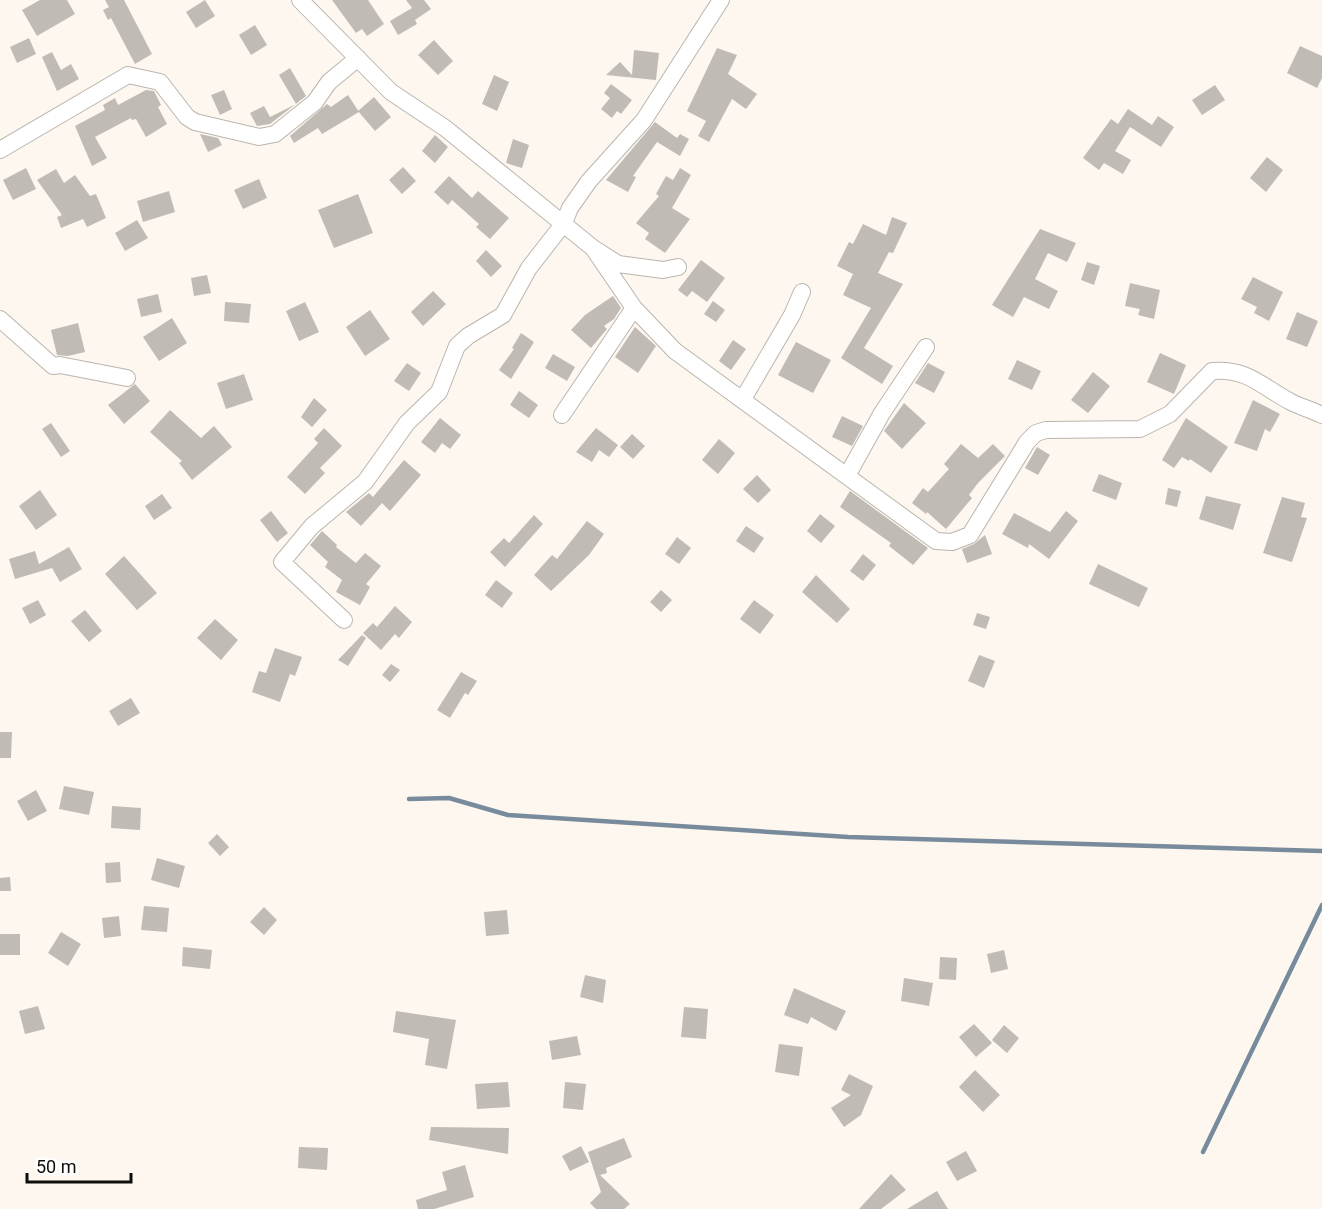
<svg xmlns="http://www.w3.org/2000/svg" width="1322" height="1209" viewBox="0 0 1322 1209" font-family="Roboto,sans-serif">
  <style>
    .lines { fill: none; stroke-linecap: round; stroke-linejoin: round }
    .stream { stroke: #788b9d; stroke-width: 4.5 }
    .building { fill: #c0bbb4 }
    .minor-casing { stroke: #bab5ae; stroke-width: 18 }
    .minor { stroke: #fff; stroke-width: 16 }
  </style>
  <rect width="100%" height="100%" fill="#fdf7f0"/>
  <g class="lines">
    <path class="stream" d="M 409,799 L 449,798 L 508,815 L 848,837 L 1322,851
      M 1203,1152 L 1322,905"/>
  </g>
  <path class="building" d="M 40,0 L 67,0 L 75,14 L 37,36 L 22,10 Z
    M 105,0 L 124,0 L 152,54 L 135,64 L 111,18 L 108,20 L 103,10 L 109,7 Z
    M 205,0 L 215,16 L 196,28 L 186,12 Z
    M 332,0 L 368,0 L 384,24 L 367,36 L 362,29 L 356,33 Z
    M 406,0 L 424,0 L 431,9 L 415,20 L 417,24 L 398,35 L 390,21 L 412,8 Z
    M 255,25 L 267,45 L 251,55 L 239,35 Z
    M 29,38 L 36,54 L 17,63 L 10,47 Z
    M 434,40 L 453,61 L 438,75 L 418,55 Z
    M 1300,46 L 1322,56 L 1322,78 L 1317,88 L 1287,73 Z
    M 717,48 L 737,55 L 728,74 L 757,94 L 746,109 L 732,99 L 709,142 L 698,136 L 706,121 L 687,111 Z
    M 634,50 L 659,53 L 656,80 L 606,75 L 620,62 L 632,75 Z
    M 52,52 L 61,70 L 71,64 L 79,79 L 57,91 L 42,57 Z
    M 290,68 L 306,96 L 270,124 L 257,126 L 250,113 L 264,106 L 270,117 L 296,104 L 279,75 Z
    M 494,75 L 509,82 L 497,111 L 482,104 Z
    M 611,84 L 632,100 L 621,114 L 617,111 L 612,118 L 601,109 L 610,98 L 604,93 Z
    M 1215,85 L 1225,100 L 1202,115 L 1192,100 Z
    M 146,90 L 154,91 L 161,105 L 158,107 L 167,124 L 146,137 L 136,119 L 132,120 L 131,118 L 95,137 L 107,158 L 92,166 L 75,126 L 105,110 L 103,105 L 115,98 L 118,105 Z
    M 224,90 L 232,109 L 220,115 L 211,95 Z
    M 348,95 L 359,112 L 322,134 L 318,128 L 294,143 L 290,136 L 327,104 L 331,107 Z
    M 374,97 L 391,117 L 375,131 L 358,111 Z
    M 1128,109 L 1152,125 L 1158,116 L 1174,127 L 1161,147 L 1130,127 L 1115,151 L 1131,160 L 1123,174 L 1104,163 L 1099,170 L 1083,158 L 1111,119 L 1118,124 Z
    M 655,122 L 677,138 L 680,134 L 689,139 L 680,156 L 657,142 L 633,176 L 636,177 L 628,192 L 606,180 Z
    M 200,134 L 218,138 L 222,145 L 208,152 Z
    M 435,135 L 448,147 L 435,163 L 422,151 Z
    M 513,139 L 529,145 L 522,168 L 506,163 Z
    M 1267,157 L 1283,170 L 1266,192 L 1250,178 Z
    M 403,167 L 416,181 L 402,194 L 389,180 Z
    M 26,168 L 36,189 L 13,200 L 3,180 Z
    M 680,168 L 691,175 L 672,208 L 690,219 L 665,253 L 645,239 L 649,233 L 636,223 L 659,196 L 656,194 L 666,176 L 673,180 Z
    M 56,169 L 64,183 L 75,175 L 90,196 L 96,194 L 106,218 L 87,227 L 83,219 L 61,228 L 57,217 L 62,215 L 37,180 Z
    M 449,176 L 472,198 L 478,191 L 509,218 L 490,239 L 476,227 L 479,224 L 452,200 L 448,205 L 434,192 Z
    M 259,179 L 267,198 L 243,209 L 234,190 Z
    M 169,191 L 175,212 L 143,222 L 137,201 Z
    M 358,194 L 373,233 L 334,248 L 318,210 Z
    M 892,217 L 907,223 L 893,253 L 889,252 L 878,273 L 903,284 L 864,348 L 893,366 L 882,384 L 841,358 L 871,308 L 843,295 L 853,274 L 837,266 L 849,242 L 853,244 L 863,224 L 886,235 Z
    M 137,220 L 148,238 L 125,251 L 115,233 Z
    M 1040,229 L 1076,243 L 1067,262 L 1048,253 L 1035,279 L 1058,291 L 1049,309 L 1024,297 L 1013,317 L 992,305 Z
    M 486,250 L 502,266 L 491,277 L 476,261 Z
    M 701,260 L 725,278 L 707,302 L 692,291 L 687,297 L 678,290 Z
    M 1087,262 L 1100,266 L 1094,285 L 1081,280 Z
    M 207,275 L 211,293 L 194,296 L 191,278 Z
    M 1253,277 L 1283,292 L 1269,321 L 1254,313 L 1257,307 L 1241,299 Z
    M 1130,283 L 1160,290 L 1154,319 L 1138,315 L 1140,309 L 1125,306 Z
    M 433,291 L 446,304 L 423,326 L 411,312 Z
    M 158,294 L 162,312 L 141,317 L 137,299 Z
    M 613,296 L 621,308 L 614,319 L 604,326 L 607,329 L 591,348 L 571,330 L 585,315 Z
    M 713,301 L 725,310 L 716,322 L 704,314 Z
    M 225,302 L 251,304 L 249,323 L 224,321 Z
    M 305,302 L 319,332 L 299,341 L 286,311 Z
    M 370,310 L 390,339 L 365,356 L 346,327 Z
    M 1297,312 L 1318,321 L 1307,347 L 1286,339 Z
    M 172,318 L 187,343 L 159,361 L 143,337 Z
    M 78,323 L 85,352 L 68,356 L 57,355 L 51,330 Z
    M 635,327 L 656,346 L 638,373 L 615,357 Z
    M 521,333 L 534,342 L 511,379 L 499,370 L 514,349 L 512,348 Z
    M 733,340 L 746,349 L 731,370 L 719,361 Z
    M 796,342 L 831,360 L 813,393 L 778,375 Z
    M 1160,353 L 1186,365 L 1174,394 L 1147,382 Z
    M 553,354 L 575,367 L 567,381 L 545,368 Z
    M 1017,360 L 1041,371 L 1032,390 L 1008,379 Z
    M 407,363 L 421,373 L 409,391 L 394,381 Z
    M 928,363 L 945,372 L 934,393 L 915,383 Z
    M 1093,372 L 1110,386 L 1088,413 L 1071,400 Z
    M 244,374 L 253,400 L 226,409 L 217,383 Z
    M 135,384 L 150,401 L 124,424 L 108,405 Z
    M 519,391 L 538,405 L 529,418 L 510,405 Z
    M 314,398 L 327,410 L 312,427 L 301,417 Z
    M 1253,400 L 1280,414 L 1270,432 L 1265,429 L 1257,451 L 1234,443 Z
    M 904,403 L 926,423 L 902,449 L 884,431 Z
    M 170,410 L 201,438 L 214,426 L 232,447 L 192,480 L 179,463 L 182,461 L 150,432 Z
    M 842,416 L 863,426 L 852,446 L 832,437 Z
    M 440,418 L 461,435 L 450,449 L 442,443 L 435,453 L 421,442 Z
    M 1186,418 L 1228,447 L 1211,473 L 1190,459 L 1189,461 L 1182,457 L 1174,468 L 1162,460 Z
    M 51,423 L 70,451 L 61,457 L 42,429 Z
    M 324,428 L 342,446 L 320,468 L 325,473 L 305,494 L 287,477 L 318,443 L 314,439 Z
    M 596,428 L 618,445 L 609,457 L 599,450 L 592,462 L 576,452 Z
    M 632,434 L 645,446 L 633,459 L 620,447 Z
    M 719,439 L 735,453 L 718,474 L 702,460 Z
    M 961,444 L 978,458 L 993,444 L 1005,456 L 978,483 L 969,495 L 972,498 L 946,529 L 927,512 L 926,514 L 912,503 L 923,488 L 928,492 L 949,469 L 944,464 Z
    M 1037,447 L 1050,455 L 1038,475 L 1025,468 Z
    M 404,460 L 421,475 L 390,511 L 382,503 L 361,526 L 346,512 L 369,493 L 373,497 Z
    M 1099,474 L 1122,483 L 1116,500 L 1092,491 Z
    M 757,475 L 771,490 L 758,503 L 743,489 Z
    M 1168,488 L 1181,491 L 1177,507 L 1165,504 Z
    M 40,490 L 57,515 L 36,530 L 19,506 Z
    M 850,491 L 928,548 L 913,565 L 889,546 L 891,543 L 840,507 Z
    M 162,494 L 172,508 L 154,520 L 145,506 Z
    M 1206,496 L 1241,504 L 1233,530 L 1199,519 Z
    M 1282,497 L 1305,503 L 1301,517 L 1307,518 L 1292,562 L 1263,553 Z
    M 271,511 L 288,533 L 277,542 L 260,520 Z
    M 1066,511 L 1078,521 L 1049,559 L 1029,544 L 1028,548 L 1002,534 L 1014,513 L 1050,532 Z
    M 820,514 L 835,526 L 821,543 L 807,531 Z
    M 534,515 L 543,524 L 505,567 L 490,552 L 504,538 L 509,543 Z
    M 587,521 L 604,534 L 589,555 L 551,591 L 534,575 L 552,555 L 557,559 Z
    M 746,526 L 764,538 L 754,553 L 736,541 Z
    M 322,531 L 337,545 L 336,547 L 356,563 L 365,553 L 381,566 L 366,584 L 370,587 L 360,605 L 336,592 L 342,580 L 325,567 L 328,562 L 310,545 Z
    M 985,535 L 992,554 L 967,563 L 962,549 L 974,544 Z
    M 677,537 L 691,548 L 679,564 L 665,554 Z
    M 69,547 L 82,569 L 60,582 L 52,568 L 15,579 L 9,559 L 35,551 L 39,564 Z
    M 863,554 L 876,565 L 863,581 L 850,571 Z
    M 124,556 L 157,593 L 137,610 L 105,574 Z
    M 1098,564 L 1148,588 L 1139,607 L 1089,584 Z
    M 816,575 L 850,609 L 837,623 L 802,592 Z
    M 496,580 L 513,593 L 502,608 L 485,595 Z
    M 661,590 L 672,600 L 661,612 L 650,602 Z
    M 38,600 L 46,615 L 30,624 L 22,608 Z
    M 754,600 L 774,615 L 760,634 L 740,619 Z
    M 395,606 L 412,622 L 399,638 L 395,634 L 381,650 L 363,633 L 373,623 L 377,627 Z
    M 85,610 L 102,631 L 89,642 L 71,621 Z
    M 977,613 L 990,617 L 986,629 L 973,625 Z
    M 215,619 L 238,640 L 221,660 L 197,638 Z
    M 362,635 L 366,638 L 348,666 L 338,660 Z
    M 275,648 L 302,657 L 295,676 L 290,674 L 280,702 L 252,692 L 259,671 L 266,673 Z
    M 979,655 L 995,661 L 984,688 L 968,681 Z
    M 391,664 L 400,670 L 390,682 L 382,675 Z
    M 461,672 L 477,681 L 468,695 L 465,693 L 450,718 L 437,710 Z
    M 131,698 L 140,713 L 118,726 L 109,711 Z
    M 0,732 L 12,732 L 11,758 L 0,758 Z
    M 64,786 L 94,792 L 89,815 L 59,809 Z
    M 36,790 L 47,811 L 28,821 L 17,801 Z
    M 112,806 L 141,808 L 140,830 L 111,828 Z
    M 217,834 L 229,847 L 220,856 L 208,843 Z
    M 157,858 L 185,866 L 179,888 L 151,880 Z
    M 120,862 L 121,882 L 106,883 L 105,863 Z
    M 10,877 L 11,891 L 0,891 L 0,878 Z
    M 144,906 L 169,908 L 167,932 L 141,930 Z
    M 264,907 L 277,920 L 264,935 L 250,922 Z
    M 507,910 L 509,934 L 486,936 L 484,912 Z
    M 119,916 L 121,936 L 104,938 L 102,918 Z
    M 61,932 L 81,944 L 68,966 L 48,953 Z
    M 0,934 L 20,934 L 20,955 L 0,955 Z
    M 183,947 L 212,950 L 210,969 L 182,966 Z
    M 1004,950 L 1008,969 L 991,973 L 987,954 Z
    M 940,957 L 957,958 L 956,980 L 939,979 Z
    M 585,975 L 606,980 L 603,1003 L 580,997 Z
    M 904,978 L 933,983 L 929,1006 L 901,1001 Z
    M 794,988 L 846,1011 L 836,1031 L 811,1017 L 808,1024 L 784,1015 Z
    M 38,1006 L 45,1029 L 25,1034 L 19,1011 Z
    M 684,1007 L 708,1009 L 706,1039 L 681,1037 Z
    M 396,1011 L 456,1020 L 447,1069 L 425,1065 L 429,1039 L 393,1032 Z
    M 974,1024 L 992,1043 L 976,1057 L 959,1037 Z
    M 1004,1025 L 1019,1038 L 1007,1053 L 992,1040 Z
    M 577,1036 L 581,1055 L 552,1060 L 549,1041 Z
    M 779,1044 L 803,1047 L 799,1076 L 775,1072 Z
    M 975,1070 L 1000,1095 L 983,1112 L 959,1087 Z
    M 849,1074 L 873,1086 L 861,1115 L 844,1127 L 831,1108 L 851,1095 L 841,1090 Z
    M 508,1082 L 510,1107 L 477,1109 L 475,1084 Z
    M 565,1082 L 586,1084 L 583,1110 L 563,1108 Z
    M 431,1127 L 509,1128 L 508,1154 L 429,1140 Z
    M 624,1138 L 632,1157 L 606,1168 L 607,1173 L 600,1175 L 630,1204 L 624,1209 L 596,1209 L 590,1203 L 601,1192 L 588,1152 Z
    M 581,1146 L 589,1162 L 570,1171 L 562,1156 Z
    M 299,1147 L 328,1148 L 327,1170 L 298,1168 Z
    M 966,1151 L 977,1171 L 957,1181 L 946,1162 Z
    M 465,1165 L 474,1197 L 434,1209 L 418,1209 L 416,1200 L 447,1190 L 442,1172 Z
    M 891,1174 L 906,1190 L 881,1209 L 859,1209 Z
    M 937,1191 L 948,1209 L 907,1209 Z"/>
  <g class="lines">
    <g class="minor-casing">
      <path id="minor" d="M 300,0 L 391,92 L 445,128 L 593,248 L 618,264 L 663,270 L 678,267
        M 0,150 L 128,75 L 160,82 L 187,117 L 195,122 L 259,137 L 275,134 L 315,102 L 329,82 L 358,58
        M 593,248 L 634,308 L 675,351 L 936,541 L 952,542 L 970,535 L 1027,442 L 1036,433 L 1046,430 L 1140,429 L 1170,414 L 1212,371 C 1248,368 1262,387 1291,402 C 1301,407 1312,410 1322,415
        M 0,319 L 53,366 L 60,365 L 127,378
        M 743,399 L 792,315 L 802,292
        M 562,415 L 634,308
        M 848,474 L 882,413 L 926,347
        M 344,620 L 282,562 L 312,526 L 365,482 L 407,423 L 439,392 L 457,346 L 468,336 L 503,315 L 529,268 L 564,223 L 570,208 L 589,181 L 644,120 L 721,0"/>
    </g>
    <use href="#minor" class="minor"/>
  </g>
  <path d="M27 1173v9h104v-9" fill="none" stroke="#0f0e0b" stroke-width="3"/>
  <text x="36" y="1173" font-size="18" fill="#0f0e0b" stroke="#ffffff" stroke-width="4.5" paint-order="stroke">50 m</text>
</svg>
